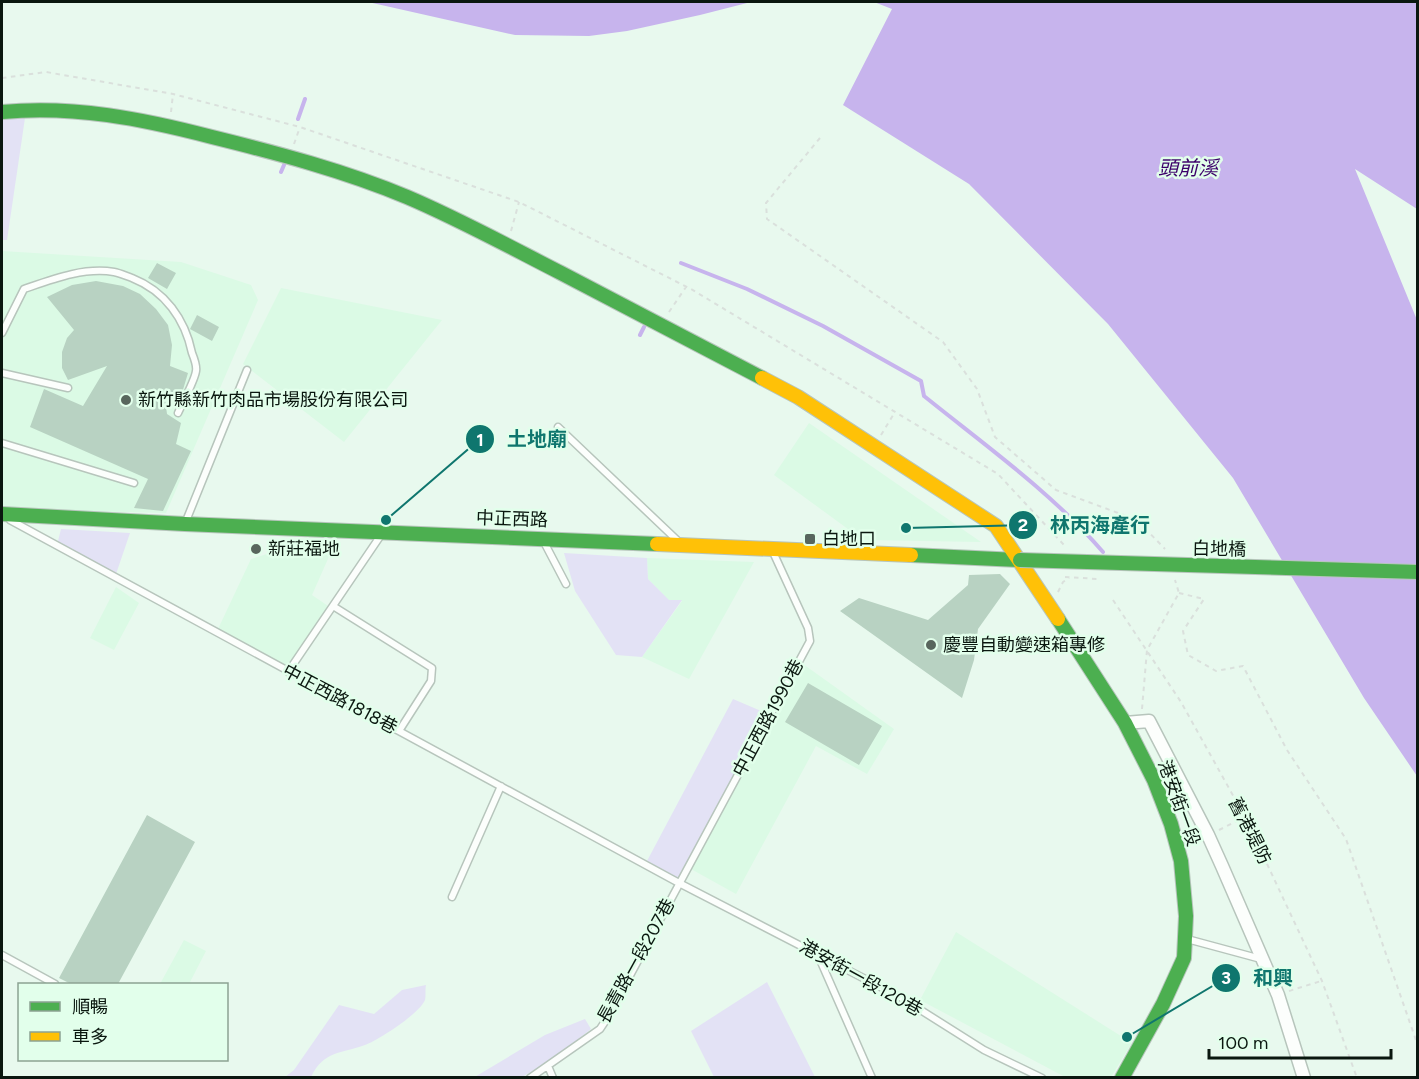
<svg xmlns="http://www.w3.org/2000/svg" width="1419" height="1079" viewBox="0 0 1419 1079" font-family="Figtree,'Noto Sans TC',sans-serif">
  <style>
    .built { fill: #dbfae5 }
    .green { fill: #e3e2f5 }
    .water { fill: #c7b4ed }
    .lines { fill: none; stroke-linecap: round; stroke-linejoin: round }
    .stream { stroke: #c7b4ed; stroke-width: 4 }
    .building { fill: #b8d2c2 }
    .lane-casing { stroke: #b7c5bc; stroke-width: 9 }
    .street-casing { stroke: #b7c5bc; stroke-width: 15 }
    .fast-casing { stroke: #b7c5bc; stroke-width: 16 }
    .slow-casing { stroke: #b7c5bc; stroke-width: 16 }
    .path { stroke: #dae0dc; stroke-width: 2; stroke-dasharray: 4.5 4.5; stroke-linecap: butt }
    .lane { stroke: #fcfefc; stroke-width: 6 }
    .street { stroke: #fcfefc; stroke-width: 12 }
    .fast { stroke: #4caf50; stroke-width: 14 }
    .slow { stroke: #ffc107; stroke-width: 14 }
    .fast-bridge-casing { stroke: #b7c5bc; stroke-width: 16; stroke-linecap: butt }
    .path-bridge { stroke: #dae0dc; stroke-width: 2; stroke-dasharray: 4.5 4.5; stroke-linecap: butt }
    .fast-bridge { stroke: #4caf50; stroke-width: 14 }
    .poi-dot { fill: #58665d; stroke: #e2ffeb; stroke-width: 2 }
    .labels { text-anchor: middle; dominant-baseline: central; stroke-width: 5; stroke-linejoin: round; paint-order: stroke }
    .poi-label { font-size: 18px; fill: #0a170f; stroke: #e2ffeb; text-anchor: start }
    .street-label { font-size: 18px; fill: #0a170f; stroke: #e2ffeb }
    .water-label { font-size: 20px; font-style: italic; fill: #3c006a; stroke: #e2ffeb }
    .leader { fill: none; stroke: #0f766e; stroke-width: 2 }
    .callout-dot { fill: #0f766e; stroke: #e2ffeb; stroke-width: 2 }
    .mark-label { font-size: 18px; text-anchor: middle; font-weight: bold; fill: #fff }
    .callout-label { font-size: 20px; text-anchor: middle; font-weight: bold; fill: #0f766e; stroke: #e2ffeb; stroke-width: 5; stroke-linejoin: round; paint-order: stroke }
  </style>
  <rect width="100%" height="100%" fill="#e8f9ee"/>
  <path class="built" d="M 2,251 L 181,262 L 251,285 L 258,300 L 166,513 L 2,509 Z
    M 281,288 L 442,320 L 344,442 L 243,364 Z
    M 809,423 L 981,542 L 863,540 L 774,475 Z
    M 277,542 L 335,543 L 312,595 L 331,608 L 293,670 L 218,629 L 251,559 L 270,553 Z
    M 647,558 L 754,562 L 689,679 L 642,657 L 682,601 L 669,601 L 648,579 Z
    M 116,587 L 139,603 L 114,650 L 90,638 Z
    M 803,664 L 894,729 L 867,774 L 816,746 L 736,894 L 691,869 Z
    M 956,932 L 1132,1043 L 1111,1077 L 1065,1077 L 920,1000 Z
    M 184,940 L 206,951 L 189,984 L 160,984 Z"/>
  <path class="green" d="M 25,118 L 7,240 L 2,240 L 2,119 Z
    M 61,529 L 130,533 L 116,574 L 57,545 Z
    M 564,553 L 647,558 L 648,579 L 669,600 L 682,600 L 642,657 L 616,655 L 575,591 Z
    M 733,699 L 768,714 L 678,878 L 647,861 Z
    M 767,982 L 815,1077 L 714,1077 L 691,1031 Z
    M 426,985 C 425,989 426,996 425,1000 C 420,1013 379,1040 365,1045 C 341,1054 324,1050 311,1077 L 285,1077 L 294,1070 L 339,1005 L 374,1014 L 402,990 Z
    M 585,1019 L 591,1029 L 554,1059 L 522,1077 L 473,1078 L 545,1035 Z"/>
  <path class="water" d="M 368,2 L 751,2 L 700,15 L 627,31 L 589,36 L 515,35 Z
    M 874,2 L 1417,2 L 1417,209 L 1355,169 L 1417,320 L 1417,776 L 1364,698 L 1233,478 L 1108,324 L 969,184 L 843,105 L 892,9 Z"/>
  <g class="lines">
    <path class="stream" d="M 298,119 L 305,99
      M 281,172 L 284,165
      M 681,263 L 747,289 L 823,326 L 921,381 L 924,396 C 986,446 1051,492 1103,552
      M 640,335 L 644,327"/>
  </g>
  <path class="building" d="M 157,263 L 176,273 L 167,289 L 148,278 Z
    M 96,281 L 123,286 L 140,294 L 156,309 L 168,325 L 172,345 L 170,366 L 188,373 L 182,393 L 164,391 L 167,414 L 181,423 L 176,444 L 191,451 L 163,511 L 134,508 L 148,479 L 30,427 L 44,389 L 83,406 L 107,366 L 68,380 L 62,368 L 62,352 L 67,338 L 74,330 L 47,297 L 72,285 Z
    M 197,315 L 219,327 L 212,341 L 190,329 Z
    M 1000,574 L 1010,584 L 978,629 L 974,660 L 962,698 L 840,611 L 859,598 L 928,620 L 968,585 L 969,575 Z
    M 808,683 L 882,726 L 859,765 L 785,722 Z
    M 147,815 L 195,842 L 118,984 L 71,984 L 59,978 Z"/>
  <g class="lines">
    <g class="lane-casing">
      <path id="lane" d="M 2,333 L 24,289 C 53,279 84,267 114,272 C 120,273 126,276 132,278 C 165,291 185,319 192,353 C 194,358 197,366 196,371 C 195,380 182,404 178,413
        M 2,373 L 68,388
        M 558,427 L 679,542
        M 2,443 L 134,483
        M 10,520 L 679,883 L 900,997 L 984,1050 L 1042,1078
        M 186,521 L 247,370
        M 544,542 L 566,584
        M 333,606 L 432,668 L 431,681 L 399,731
        M 288,672 L 381,535
        M 452,897 L 501,786
        M 1187,939 L 1261,959
        M 817,953 L 872,1078
        M 2,955 L 55,984
        M 548,1066 L 553,1078
        M 530,1078 L 600,1029 L 606,1020 L 810,641 L 808,628 L 773,552"/>
    </g>
    <g class="street-casing">
      <path id="street" d="M 1125,723 L 1149,721 L 1208,835 L 1222,866 L 1278,995 L 1304,1078"/>
    </g>
    <g class="fast-casing">
      <path id="fast" d="M 2,112 C 73,105 143,119 212,137 C 277,153 345,171 407,197 C 459,219 510,247 561,273 C 628,308 695,343 762,378
        M 2,514 L 185,524 L 657,544
        M 911,555 L 1020,560
        M 1058,619 L 1125,723 L 1154,780 L 1171,824 L 1181,861 L 1186,916 L 1184,958 L 1163,1004 L 1122,1078"/>
    </g>
    <g class="slow-casing">
      <path id="slow" d="M 762,378 L 798,397 L 996,526 L 1058,619
        M 657,544 L 911,555"/>
    </g>
    <path class="path" d="M 2,78 L 46,72 L 173,94 L 300,127 L 519,202 L 691,289 L 998,474 L 1064,545
      M 171,112 L 173,94
      M 820,138 L 766,203 L 767,219 L 943,342 L 977,389 L 995,437 L 1056,490 L 1137,520 L 1165,549
      M 294,144 L 300,127
      M 511,231 L 519,202
      M 2,253 L 2,258
      M 669,312 L 686,287
      M 881,435 L 895,412
      M 1058,592 L 1063,582 L 1069,578
      M 1179,593 L 1204,599 L 1183,631 L 1188,655 L 1216,671 L 1243,666 L 1287,750 L 1346,839 L 1418,1046
      M 1113,600 L 1181,702 L 1245,817 L 1322,981 L 1357,1078
      M 1142,709 L 1147,650 L 1179,593 L 1175,580
      M 1219,830 L 1245,817
      M 1289,991 L 1321,981"/>
    <use href="#lane" class="lane"/>
    <use href="#street" class="street"/>
    <use href="#fast" class="fast"/>
    <use href="#slow" class="slow"/>
    <g class="fast-bridge-casing">
      <path id="fast-bridge" d="M 1020,560 L 1418,572"/>
    </g>
    <path class="path-bridge" d="M 1065,577 L 1098,579"/>
    <use href="#fast-bridge" class="fast-bridge"/>
  </g>
  <g class="poi-dot">
    <circle cx="126" cy="400" r="6"/>
    <rect x="804" y="533" width="12" height="12" rx="3"/>
    <circle cx="256" cy="549" r="6"/>
    <circle cx="931" cy="645" r="6"/>
  </g>
  <g class="labels">
    <g class="poi-label">
      <text x="138" y="400">新竹縣新竹肉品市場股份有限公司</text>
      <text x="822" y="539">白地口</text>
      <text x="268" y="549">新莊福地</text>
      <text x="943" y="645">慶豐自動變速箱專修</text>
    </g>
    <g class="street-label">
      <text transform="translate(512 519) rotate(2)">中正西路</text>
      <text transform="translate(1219 549) rotate(1)">白地橋</text>
      <text transform="translate(340 699) rotate(28)">中正西路1818巷</text>
      <text transform="translate(768 718) rotate(-62)">中正西路1990巷</text>
      <text transform="translate(1179 803) rotate(70)">港安街一段</text>
      <text transform="translate(1250 831) rotate(63)">舊港堤防</text>
      <text transform="translate(636 961) rotate(-61)">長青路一段207巷</text>
      <text transform="translate(861 978) rotate(29)">港安街一段120巷</text>
    </g>
    <g class="water-label">
      <text x="1188" y="168">頭前溪</text>
    </g>
  </g>
  <path class="leader" d="M386 520L480 439M906 528L1023 525M1127 1037L1226 978"/>
  <g class="callout-dot">
    <circle cx="386" cy="520" r="6"/>
    <circle cx="906" cy="528" r="6"/>
    <circle cx="1127" cy="1037" r="6"/>
    <circle cx="480" cy="439" r="15"/>
    <circle cx="1023" cy="525" r="15"/>
    <circle cx="1226" cy="978" r="15"/>
  </g>
  <g class="mark-label">
    <text x="480" y="446">1</text>
    <text x="1023" y="531">2</text>
    <text x="1226" y="984">3</text>
  </g>
  <g class="callout-label">
    <text x="537" y="446">土地廟</text>
    <text x="1100" y="532">林丙海產行</text>
    <text x="1273" y="985">和興</text>
  </g>
  <rect width="1419" height="1079" fill="none" stroke="#0a170f" stroke-width="6"/>
  <rect x="18" y="983" width="210" height="78" fill="#e2ffeb" stroke="#8ca293" stroke-width="1.5"/>
  <rect x="30" y="1002" width="30" height="9" fill="#4caf50" stroke="#8ca293" stroke-width="1.5"/>
  <text x="72" y="1013" font-size="18" fill="#0a170f">順暢</text>
  <rect x="30" y="1032" width="30" height="9" fill="#ffc107" stroke="#8ca293" stroke-width="1.5"/>
  <text x="72" y="1043" font-size="18" fill="#0a170f">車多</text>
  <path d="M1209 1049v9h182v-9" fill="none" stroke="#0a170f" stroke-width="3"/>
  <text x="1218" y="1049" font-size="18" fill="#0a170f" stroke="#e2ffeb" stroke-width="4.5" paint-order="stroke">100 m</text>
</svg>
